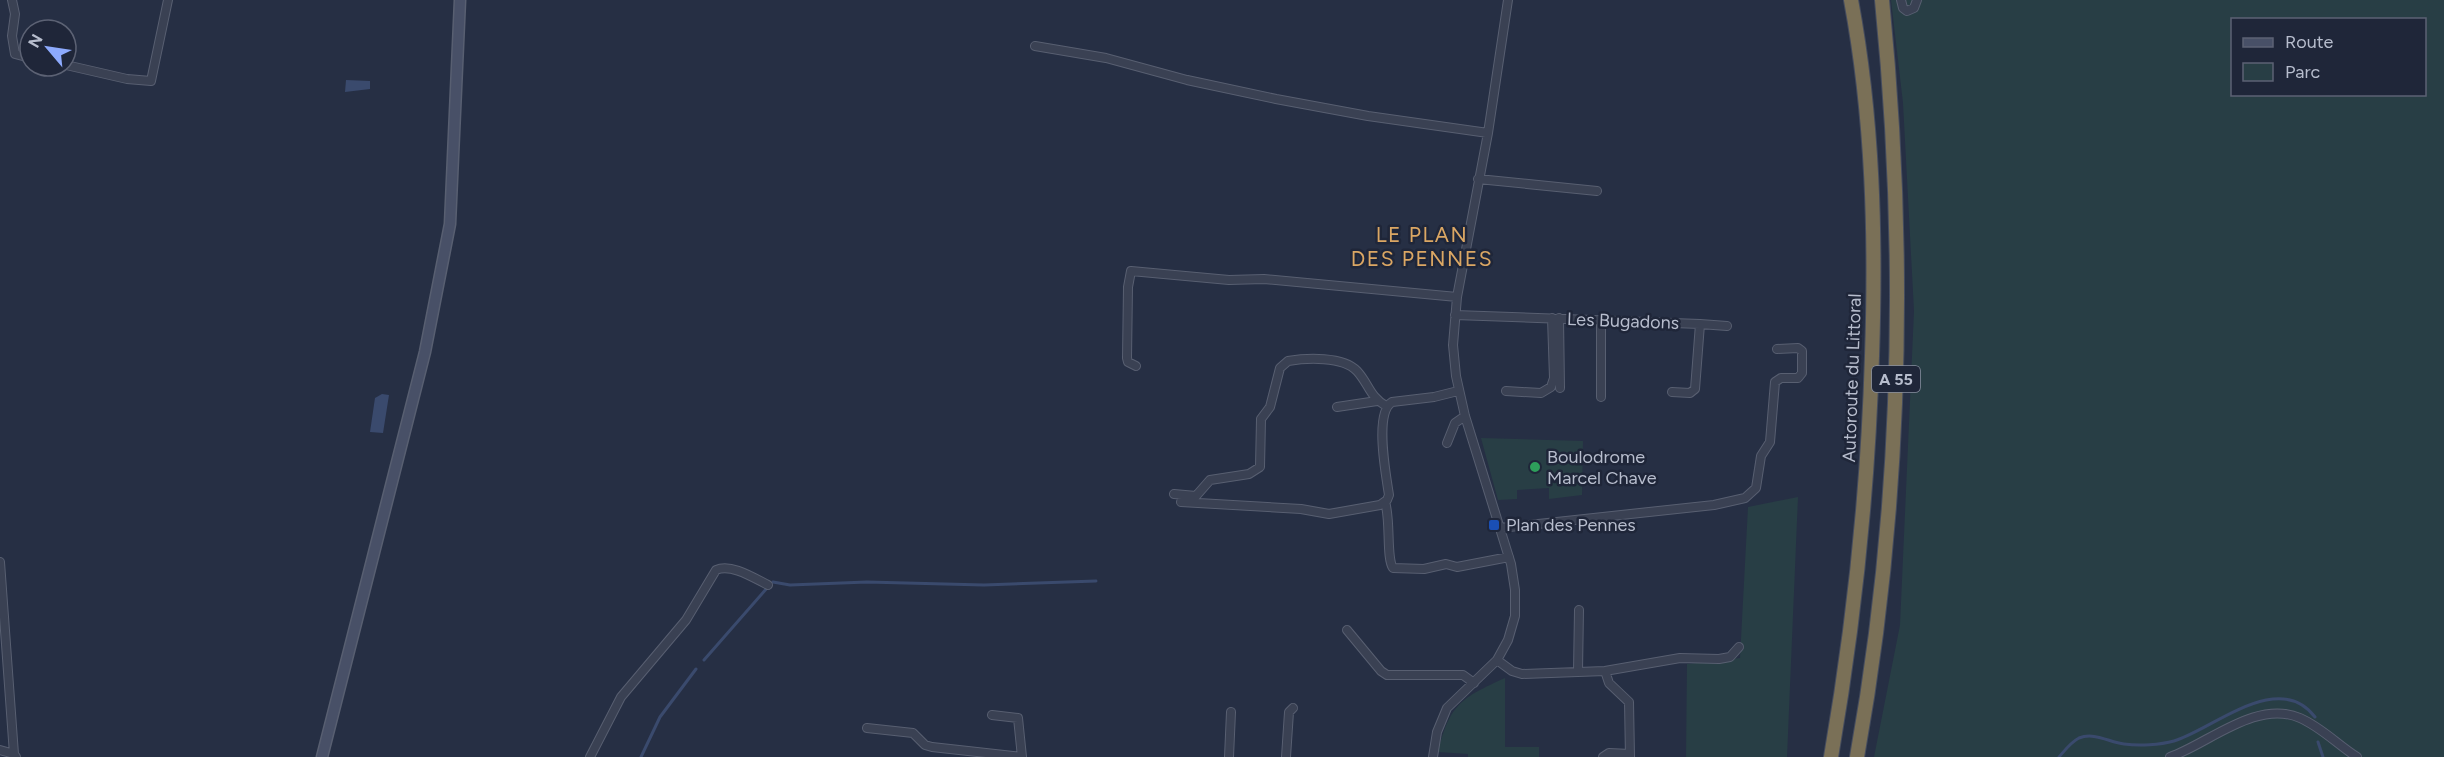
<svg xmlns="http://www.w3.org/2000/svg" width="2444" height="757" viewBox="0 0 2444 757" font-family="Figtree,sans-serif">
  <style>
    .green { fill: #283e45; fill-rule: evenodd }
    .water { fill: #3a4a6d }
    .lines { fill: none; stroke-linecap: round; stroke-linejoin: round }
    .stream { stroke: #3a4a6d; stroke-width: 3 }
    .minor-casing { stroke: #585f71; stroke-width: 10 }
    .secondary-casing { stroke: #585f71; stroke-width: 13 }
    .motorway-casing { stroke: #454c5e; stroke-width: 16 }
    .minor { stroke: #3a4153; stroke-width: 8 }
    .secondary { stroke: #485067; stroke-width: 10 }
    .motorway { stroke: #7a7057; stroke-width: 14 }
    .leisure-dot { fill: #2e9e5b; stroke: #1f2639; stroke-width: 2 }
    .transit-dot { fill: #1a4fb4; stroke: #1f2639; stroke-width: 2 }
    .labels { text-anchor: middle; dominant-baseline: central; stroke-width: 5; stroke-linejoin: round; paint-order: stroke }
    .shield { fill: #1f2639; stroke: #8990a1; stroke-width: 1.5 }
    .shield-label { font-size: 16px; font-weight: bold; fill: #b7bdcd }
    .street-label { font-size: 18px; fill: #b7bdcd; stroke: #1f2639 }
    .poi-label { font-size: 18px; fill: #b7bdcd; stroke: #1f2639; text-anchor: start }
    .quarter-label { font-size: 21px; letter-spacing: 1.5px; fill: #dba764; stroke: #1f2639 }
  </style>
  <rect width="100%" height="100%" fill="#262f44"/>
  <path class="green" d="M 1891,0 L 2444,0 L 2444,757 L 1874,757 L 1900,625 L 1914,311 L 1903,103 ZM 2232,20 L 2424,20 L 2424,94 L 2232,94 Z
    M 1481,438 L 1583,441 L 1582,495 L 1549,499 L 1549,488 L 1517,490 L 1517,499 L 1498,500 Z
    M 1798,497 L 1787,757 L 1686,757 L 1687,664 L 1740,658 L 1748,507 Z
    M 1505,678 L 1505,747 L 1539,747 L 1539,757 L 1468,757 L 1468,754 L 1438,752 C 1450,704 1461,698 1505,678 Z"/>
  <path class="water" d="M 346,80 L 370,81 L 370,89 L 345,92 Z
    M 382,394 L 389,395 L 383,433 L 370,432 L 375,398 Z"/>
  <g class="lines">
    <path class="stream" d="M 773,582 L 790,585 L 867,582 L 984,585 L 1096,581
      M 704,660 L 767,588
      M 2318,742 L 2323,757
      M 641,757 L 660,717 L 696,669
      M 2059,757 C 2065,750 2071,742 2079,738 C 2094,732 2109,742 2124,744 C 2139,746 2160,745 2174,741 C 2213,729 2279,669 2315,717"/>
    <g class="minor-casing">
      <path id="minor" d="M 12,0 L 15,14 L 12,36 L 15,54 L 30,58
        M 1901,0 L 1903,8 L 1907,11 L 1914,8 L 1917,0
        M 1035,46 L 1106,58 L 1187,80 L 1276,99 L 1368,116 L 1488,133
        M 66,65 L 127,79 L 151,81 L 168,0
        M 1478,179 L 1597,191
        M 1455,315 L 1700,324 L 1695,389 L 1690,393 L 1672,392
        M 1559,318 L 1560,388
        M 1601,320 L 1601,397
        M 1700,324 L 1727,326
        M 1136,366 L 1128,362 L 1127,358 L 1128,287 L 1131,271 L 1229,280 L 1264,279 L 1457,297
        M 1506,391 L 1541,393 L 1551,387 L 1554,378 L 1552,318
        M 1337,407 L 1377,401
        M 1447,443 L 1455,423 L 1465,416
        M 1174,494 L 1196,496 L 1210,480 L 1249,474 L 1260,467 L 1261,419 L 1270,407 L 1280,368 L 1288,361 C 1306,358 1343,356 1357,371 C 1369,384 1369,396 1386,406
        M 1181,502 L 1301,509 L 1329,514 L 1380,505 L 1387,500 L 1389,495 C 1386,475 1374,413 1392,402 L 1434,397 L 1458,391
        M 1385,502 C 1391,520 1386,558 1393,568 L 1424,569 L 1446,564 L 1457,567 L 1509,557
        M 1500,528 L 1714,505 L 1745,498 L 1756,488 L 1761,456 L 1770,442 L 1775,382 L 1781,378 L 1798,378 L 1802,373 L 1802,351 L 1798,348 L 1777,349
        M 0,562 L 14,754
        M 1347,630 L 1381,671 L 1387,675 L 1463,675 L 1474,683
        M 1497,660 L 1512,671 L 1522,674 L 1605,671 L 1680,658 L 1719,659 L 1730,657 L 1739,647
        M 1578,671 L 1579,610
        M 1605,671 L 1609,683 L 1629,702 L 1630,757
        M 992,715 L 1018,718 L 1022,757
        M 867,728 L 913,733 L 925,745 L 932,747 L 1022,757
        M 0,750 L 14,754 L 16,757
        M 590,757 L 621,697 L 686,620 L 716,570 C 731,563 754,578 768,585
        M 1229,757 L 1231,712
        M 1286,757 L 1289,712 L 1293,708
        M 1433,757 L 1437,732 L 1447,708 L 1497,660 L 1508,640 L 1515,616 L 1515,590 L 1511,564 L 1465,416 L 1456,376 L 1453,345 L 1457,297 L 1488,133 L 1508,0
        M 1603,757 L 1609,753 L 1630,754
        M 2170,757 C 2208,744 2256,699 2300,718 C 2321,727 2338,745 2357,757"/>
    </g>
    <g class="secondary-casing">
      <path id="secondary" d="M 322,757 L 425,352 L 450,224 L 460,0"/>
    </g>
    <g class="motorway-casing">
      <path id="motorway" d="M 1831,757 C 1854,624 1868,491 1872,356 C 1876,237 1873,118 1851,0
        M 1857,757 C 1902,507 1907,252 1882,0"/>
    </g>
    <use href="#minor" class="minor"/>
    <use href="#secondary" class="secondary"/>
    <use href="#motorway" class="motorway"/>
  </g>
  <circle class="leisure-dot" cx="1535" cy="467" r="6"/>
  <rect class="transit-dot" x="1488" y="519" width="12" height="12" rx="3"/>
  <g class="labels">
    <rect class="shield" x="1872" y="366" width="48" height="26" rx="4.5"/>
    <g class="shield-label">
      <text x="1896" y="379">A 55</text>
    </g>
    <g class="street-label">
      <text transform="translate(1623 321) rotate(2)">Les Bugadons</text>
      <text transform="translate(1852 378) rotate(-88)">Autoroute du Littoral</text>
    </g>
    <g class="poi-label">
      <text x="1547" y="457">Boulodrome<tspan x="1547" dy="21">Marcel Chave</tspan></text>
      <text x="1506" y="525">Plan des Pennes</text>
    </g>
    <g class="quarter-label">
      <text x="1422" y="234">LE PLAN<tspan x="1422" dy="24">DES PENNES</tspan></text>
    </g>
  </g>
  <rect x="2231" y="18" width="195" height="78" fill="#1f2639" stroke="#5c6274" stroke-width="1.5"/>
  <rect x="2243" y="38" width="30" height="9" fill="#485067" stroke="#5c6274" stroke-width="1.5"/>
  <text x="2285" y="48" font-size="18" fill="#b7bdcd">Route</text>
  <rect x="2243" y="63" width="30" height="18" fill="#283e45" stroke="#5c6274" stroke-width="1.5"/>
  <text x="2285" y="78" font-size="18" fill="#b7bdcd">Parc</text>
  <g transform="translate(48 48) rotate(299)"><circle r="28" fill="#1f2639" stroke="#5c6274" stroke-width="1.5"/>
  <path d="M0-4.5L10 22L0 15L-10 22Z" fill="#8daafd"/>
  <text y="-9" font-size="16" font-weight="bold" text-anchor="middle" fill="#b7bdcd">N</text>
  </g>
</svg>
